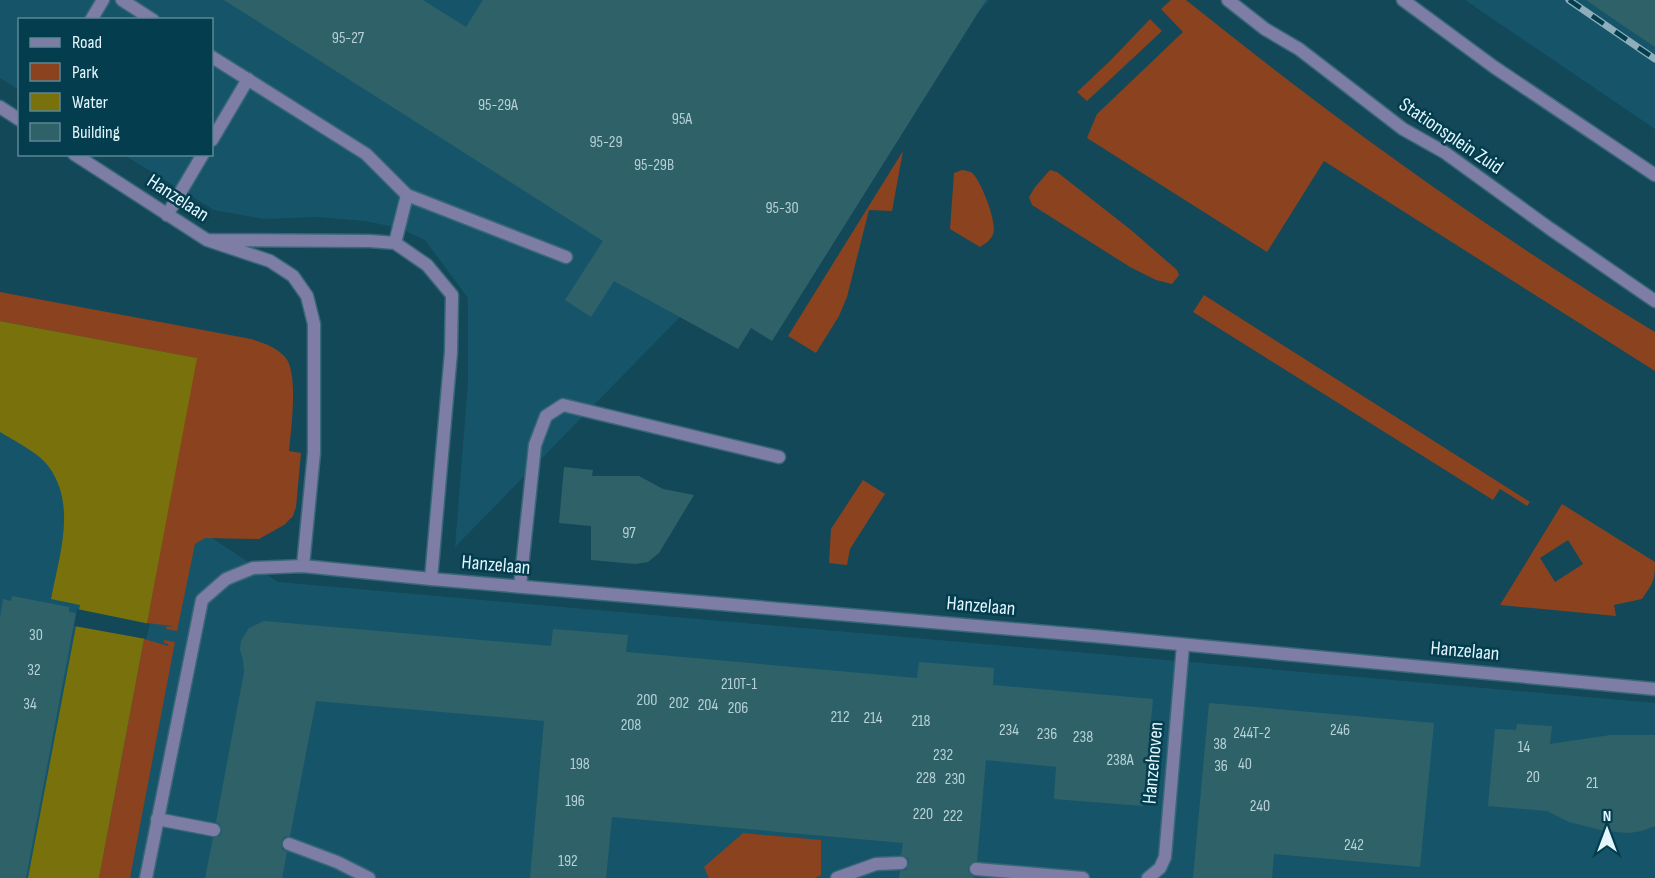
<svg xmlns="http://www.w3.org/2000/svg" width="1655" height="878" viewBox="0 0 1655 878" font-family="'Sofia Sans Condensed',sans-serif">
  <style>
    .built { fill: #165569 }
    .green { fill: #8b421e; fill-rule: evenodd }
    .water { fill: #79710b }
    .pier { fill: #134859 }
    .building { fill: #2f6268 }
    .lines { fill: none; stroke-linecap: round; stroke-linejoin: round }
    .service-casing { stroke: #386777; stroke-width: 15 }
    .minor-casing { stroke: #386777; stroke-width: 15 }
    .tertiary-casing { stroke: #386777; stroke-width: 15 }
    .service { stroke: #7d7da6; stroke-width: 12 }
    .minor { stroke: #7d7da6; stroke-width: 12 }
    .tertiary { stroke: #7d7da6; stroke-width: 12 }
    .rail-casing { stroke: #8daeba; stroke-width: 7 }
    .rail { stroke: #033d4e; stroke-width: 4.5; stroke-dasharray: 14; stroke-linecap: butt }
    .labels { text-anchor: middle; dominant-baseline: central; stroke-width: 5; stroke-linejoin: round; paint-order: stroke }
    .number-label { font-size: 16px; fill: #b6d1d8 }
    .street-label { font-size: 20px; fill: #e3f6fe; stroke: #033d4e }
  </style>
  <rect width="100%" height="100%" fill="#134859"/>
  <path class="built" d="M 0,0 L 987,0 L 989,1 L 455,547 L 468,383 L 468,298 L 425,240 L 399,228 L 365,221 L 317,217 L 264,219 L 214,210 L 124,155 L 212,154 L 212,20 L 20,20 L 19,90 L 0,78 Z
    M 1465,0 L 1586,0 L 1655,47 L 1655,129 Z
    M 0,397 L 278,582 L 1655,703 L 1655,878 L 0,878 Z"/>
  <path class="green" d="M 1171,0 L 1186,0 C 1335,120 1491,233 1655,332 L 1655,371 L 1324,161 L 1267,252 L 1087,138 L 1097,114 L 1183,32 L 1161,9 Z
    M 1150,19 L 1162,31 L 1087,101 L 1077,92 L 1111,60 Z
    M 903,151 L 892,211 L 869,210 L 847,297 L 839,316 L 816,353 L 788,336 Z
    M 962,170 C 964,170 970,172 971,172 C 980,178 998,223 993,234 C 991,240 985,244 980,247 L 950,229 L 954,173 Z
    M 1050,170 L 1057,172 L 1131,230 L 1177,270 L 1179,275 L 1172,284 L 1156,280 L 1130,267 L 1032,205 L 1029,197 L 1035,187 Z
    M 0,292 L 251,339 C 264,343 276,347 285,357 C 299,372 291,430 289,451 L 301,453 L 296,507 L 293,516 L 284,525 L 259,539 L 205,538 L 195,544 L 177,631 L 166,629 L 167,626 L 171,627 L 172,626 L 147,623 L 196,358 L 0,321 Z
    M 1204,295 L 1530,502 L 1527,506 L 1500,489 L 1493,500 L 1193,312 Z
    M 863,480 L 885,494 L 850,549 L 847,565 L 829,563 L 831,529 Z
    M 1562,504 L 1655,562 C 1655,581 1653,583 1642,599 L 1614,605 L 1616,616 L 1500,605 ZM 1568,540 L 1583,564 L 1555,582 L 1540,558 Z
    M 144,639 L 168,646 L 168,644 L 164,643 L 164,640 L 175,642 L 130,878 L 99,878 Z
    M 743,833 L 821,840 L 821,875 L 815,878 L 709,878 L 704,867 Z"/>
  <path class="water" d="M 0,321 L 197,358 L 99,878 L 28,878 L 80,605 L 51,599 C 59,556 77,506 49,467 C 38,452 16,442 0,432 Z"/>
  <path class="pier" d="M 77,609 L 150,624 L 146,639 L 74,626 Z"/>
  <path class="building" d="M 224,0 L 423,0 L 466,27 L 483,0 L 986,0 L 772,341 L 751,328 L 738,349 L 614,281 L 591,317 L 565,300 L 603,241 Z
    M 1586,0 L 1655,0 L 1655,47 L 1622,25 Z
    M 564,467 L 593,470 L 592,476 L 639,476 L 663,489 L 694,495 L 659,553 L 648,562 L 635,564 L 591,560 L 591,526 L 559,523 Z
    M 12,596 L 69,607 L 69,612 L 76,613 L 26,878 L 0,878 L 0,618 L 3,599 L 11,601 Z
    M 264,621 L 551,646 L 553,629 L 628,635 L 626,652 L 917,678 L 919,662 L 994,668 L 993,685 L 1153,699 L 1143,806 L 1054,799 L 1056,767 L 986,760 L 977,861 L 970,864 L 968,869 L 969,873 L 975,878 L 899,878 L 900,871 L 906,870 L 909,863 L 908,858 L 901,855 L 903,843 L 612,817 L 606,878 L 530,878 L 544,721 L 316,701 L 290,836 L 284,837 L 281,842 L 282,849 L 287,852 L 282,878 L 205,878 L 213,838 L 220,836 L 222,831 L 220,824 L 216,822 L 244,672 L 243,659 L 240,650 L 241,641 L 249,628 Z
    M 1209,703 L 1434,723 L 1420,867 L 1274,854 L 1272,878 L 1193,878 Z
    M 1517,724 L 1552,726 L 1550,744 L 1611,735 L 1655,735 L 1655,826 L 1642,831 L 1629,833 L 1605,831 L 1569,822 L 1547,811 L 1488,806 L 1495,729 L 1516,730 Z"/>
  <g class="lines">
    <g class="service-casing">
      <path id="service" d="M 122,0 L 153,20
        M 1228,0 L 1265,29 L 1299,49 L 1403,129 L 1444,152 L 1549,228 L 1655,301
        M 1403,0 L 1494,67 L 1655,175
        M 91,20 L 103,0
        M 212,57 L 366,154 L 407,195 L 566,257
        M 0,107 L 20,120
        M 212,140 L 248,79
        M 74,154 L 207,240 L 270,261 L 293,276 L 307,296 L 314,324 L 314,453 L 303,566
        M 167,215 L 203,154
        M 207,240 L 370,241 L 395,243 L 427,265 L 452,295 L 451,352 L 431,579
        M 395,243 L 407,195
        M 157,819 L 214,830
        M 289,844 L 337,862 L 369,878
        M 976,869 L 1083,878
        M 837,878 L 876,864 L 901,863
        M 1148,878 L 1160,868 L 1165,857 L 1183,645"/>
    </g>
    <g class="minor-casing">
      <path id="minor" d="M 520,586 L 535,445 L 546,416 L 563,405 L 779,457"/>
    </g>
    <g class="tertiary-casing">
      <path id="tertiary" d="M 146,878 L 202,600 L 226,579 L 253,568 L 303,566 L 431,579 L 1094,636 L 1655,689"/>
    </g>
    <use href="#service" class="service"/>
    <use href="#minor" class="minor"/>
    <use href="#tertiary" class="tertiary"/>
    <g class="rail-casing">
      <path id="rail" d="M 1569,0 L 1655,59"/>
    </g>
    <use href="#rail" class="rail"/>
  </g>
  <g class="labels">
    <g class="number-label">
      <text x="348" y="38">95-27</text>
      <text x="498" y="105">95-29A</text>
      <text x="682" y="119">95A</text>
      <text x="606" y="142">95-29</text>
      <text x="654" y="165">95-29B</text>
      <text x="782" y="208">95-30</text>
      <text x="629" y="533">97</text>
      <text x="36" y="635">30</text>
      <text x="34" y="670">32</text>
      <text x="739" y="684">210T-1</text>
      <text x="647" y="700">200</text>
      <text x="679" y="703">202</text>
      <text x="30" y="704">34</text>
      <text x="708" y="705">204</text>
      <text x="738" y="708">206</text>
      <text x="840" y="717">212</text>
      <text x="873" y="718">214</text>
      <text x="921" y="721">218</text>
      <text x="631" y="725">208</text>
      <text x="1009" y="730">234</text>
      <text x="1340" y="730">246</text>
      <text x="1252" y="733">244T-2</text>
      <text x="1047" y="734">236</text>
      <text x="1083" y="737">238</text>
      <text x="1220" y="744">38</text>
      <text x="1524" y="747">14</text>
      <text x="943" y="755">232</text>
      <text x="1120" y="760">238A</text>
      <text x="580" y="764">198</text>
      <text x="1245" y="764">40</text>
      <text x="1221" y="766">36</text>
      <text x="1533" y="777">20</text>
      <text x="926" y="778">228</text>
      <text x="955" y="779">230</text>
      <text x="1592" y="783">21</text>
      <text x="575" y="801">196</text>
      <text x="1260" y="806">240</text>
      <text x="923" y="814">220</text>
      <text x="953" y="816">222</text>
      <text x="1354" y="845">242</text>
      <text x="568" y="861">192</text>
    </g>
    <g class="street-label">
      <text transform="translate(1451 136) rotate(34)">Stationsplein Zuid</text>
      <text transform="translate(178 198) rotate(33)">Hanzelaan</text>
      <text transform="translate(496 565) rotate(5)">Hanzelaan</text>
      <text transform="translate(981 606) rotate(5)">Hanzelaan</text>
      <text transform="translate(1465 651) rotate(5)">Hanzelaan</text>
      <text transform="translate(1153 763) rotate(-85)">Hanzehoven</text>
    </g>
  </g>
  <rect x="18" y="18" width="195" height="138" fill="#033d4e" stroke="#5d8794" stroke-width="1.5"/>
  <rect x="30" y="38" width="30" height="9" fill="#7d7da6" stroke="#5d8794" stroke-width="1.5"/>
  <text x="72" y="48" font-size="18" fill="#e3f6fe">Road</text>
  <rect x="30" y="63" width="30" height="18" fill="#8b421e" stroke="#5d8794" stroke-width="1.5"/>
  <text x="72" y="78" font-size="18" fill="#e3f6fe">Park</text>
  <rect x="30" y="93" width="30" height="18" fill="#79710b" stroke="#5d8794" stroke-width="1.5"/>
  <text x="72" y="108" font-size="18" fill="#e3f6fe">Water</text>
  <rect x="30" y="123" width="30" height="18" fill="#2f6268" stroke="#5d8794" stroke-width="1.5"/>
  <text x="72" y="138" font-size="18" fill="#e3f6fe">Building</text>
  <g transform="translate(1607 830)" stroke="#033d4e" stroke-width="4.5" paint-order="stroke">
  <path d="M0-4.5L10 22L0 15L-10 22Z" fill="#e3f6fe"/>
  <text y="-9" font-size="16" font-weight="bold" text-anchor="middle" fill="#e3f6fe">N</text>
  </g>
</svg>
